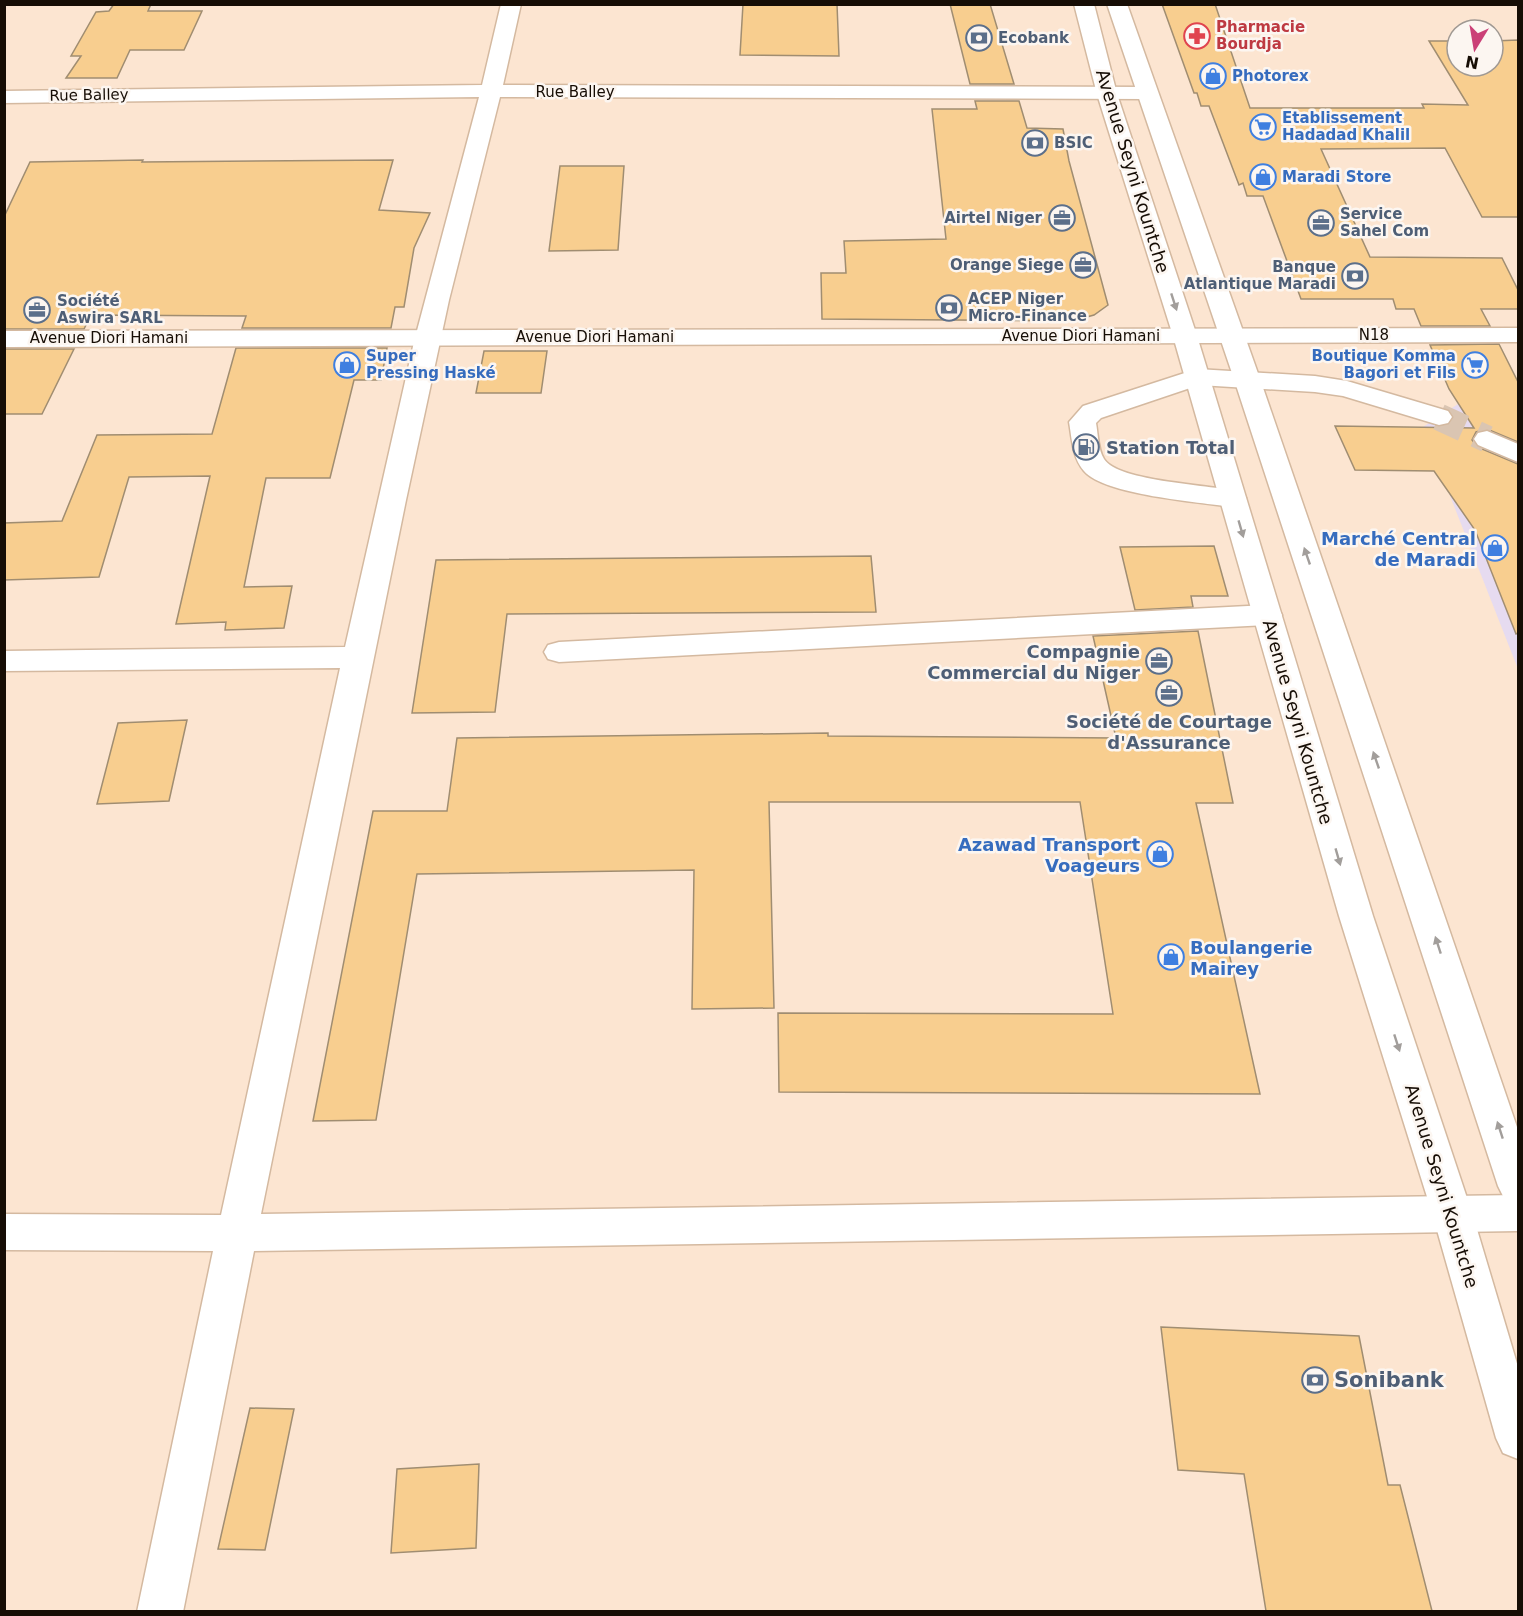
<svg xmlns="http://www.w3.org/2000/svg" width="1523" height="1616" viewBox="0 0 1523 1616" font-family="'DejaVu Sans',sans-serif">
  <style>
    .commercial { fill: #e6dbf0 }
    .building { fill: #f8ce8f; stroke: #a08d71; stroke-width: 1.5 }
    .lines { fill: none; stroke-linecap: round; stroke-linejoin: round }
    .minor-tunnel { stroke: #dac5b2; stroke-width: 27; stroke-dasharray: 27 14; stroke-linecap: butt }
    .minor-casing { stroke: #d4b9a0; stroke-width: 3 }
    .major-casing { stroke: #d4b9a0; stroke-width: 3 }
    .highway-casing { stroke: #d4b9a0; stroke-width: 3 }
    .minor { fill: #fff; fill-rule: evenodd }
    .major { fill: #fff; fill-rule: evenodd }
    .highway { fill: #fff; fill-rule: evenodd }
    .oneway { fill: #a29e9b }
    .labels { text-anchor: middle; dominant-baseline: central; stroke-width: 5; stroke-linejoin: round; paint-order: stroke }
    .far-health-label { font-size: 15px; font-weight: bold; fill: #be3a42; stroke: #fcf6f1; text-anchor: start }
    .far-service-label { font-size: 15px; font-weight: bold; fill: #4e5e75; stroke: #fcf6f1; text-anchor: start }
    .far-shop-label { font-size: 15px; font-weight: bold; fill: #366cbe; stroke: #fcf6f1; text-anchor: start }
    .far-street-label { font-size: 15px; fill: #160d05; stroke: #fcf6f1 }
    .street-label { font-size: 18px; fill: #160d05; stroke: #fcf6f1 }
    .service-label { font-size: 18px; font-weight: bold; fill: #4e5e75; stroke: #fcf6f1; text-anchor: start }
    .shop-label { font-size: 18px; font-weight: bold; fill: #366cbe; stroke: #fcf6f1; text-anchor: end }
    .near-service-label { font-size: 21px; font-weight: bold; fill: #4e5e75; stroke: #fcf6f1; text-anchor: start }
  </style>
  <rect width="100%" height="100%" fill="#fce5d1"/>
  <path class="commercial" d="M 1518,402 L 1518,669 L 1423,427 L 1458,404 Z"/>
  <path class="building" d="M 114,4 L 151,4 L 148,11 L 202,11 L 184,50 L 130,50 L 117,78 L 66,78 L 81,56 L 71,56 L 96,12 L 109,11 Z
    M 743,4 L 837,4 L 839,56 L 740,55 Z
    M 950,4 L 990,4 L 1014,84 L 970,84 Z
    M 1162,4 L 1215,4 L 1250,108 L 1424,108 L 1422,104 L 1468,105 L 1429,41 L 1457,41 L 1457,66 L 1493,66 L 1493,41 L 1518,40 L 1518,217 L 1482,217 L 1445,148 L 1321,149 L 1370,257 L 1502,258 L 1518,290 L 1518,309 L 1481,309 L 1490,326 L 1421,326 L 1414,309 L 1396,309 L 1393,299 L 1301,299 L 1263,196 L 1247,196 L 1243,183 L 1239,185 L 1209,106 L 1201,106 L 1197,93 L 1194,93 Z
    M 975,101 L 1019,101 L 1027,128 L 1063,129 L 1069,161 L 1108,305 L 1094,315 L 1072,321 L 822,319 L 821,273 L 846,273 L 844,241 L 946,239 L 932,109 L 977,109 Z
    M 143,160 L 142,162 L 393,160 L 379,210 L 430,213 L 414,248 L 404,307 L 395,307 L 391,328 L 242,328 L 246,316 L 91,315 L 84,329 L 4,329 L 4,217 L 30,162 Z
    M 560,166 L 624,166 L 618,250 L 549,251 Z
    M 1499,344 L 1518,382 L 1518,442 L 1487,429 L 1476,432 L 1472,440 L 1477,447 L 1518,464 L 1518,633 L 1516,634 L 1475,530 L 1434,471 L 1355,470 L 1335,426 L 1474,428 L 1449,389 L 1430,345 Z
    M 236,348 L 387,348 L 381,380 L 354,380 L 330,478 L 266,478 L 244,587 L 292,586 L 284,628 L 225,630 L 226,622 L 176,624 L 210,476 L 129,477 L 99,577 L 4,580 L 4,523 L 62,521 L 97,435 L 212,434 Z
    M 4,349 L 74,349 L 42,414 L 4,414 Z
    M 484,351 L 547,351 L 541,393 L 476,393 Z
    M 1214,546 L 1228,596 L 1191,596 L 1193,607 L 1135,610 L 1120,547 Z
    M 871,556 L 876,612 L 507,614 L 495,712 L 412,713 L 436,560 Z
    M 1198,631 L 1233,803 L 1196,803 L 1260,1094 L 779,1092 L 778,1013 L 1113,1014 L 1080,802 L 769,802 L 774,1008 L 692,1009 L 694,870 L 417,874 L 376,1120 L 313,1121 L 373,811 L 447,811 L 457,738 L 828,733 L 828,736 L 1116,738 L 1093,636 Z
    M 187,720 L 169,801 L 97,804 L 118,723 Z
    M 1161,1327 L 1359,1336 L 1388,1485 L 1400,1485 L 1432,1611 L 1266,1611 L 1244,1474 L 1178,1470 Z
    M 250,1408 L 294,1409 L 265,1550 L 218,1549 Z
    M 479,1464 L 476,1548 L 391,1553 L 397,1469 Z"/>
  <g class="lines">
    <path class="minor-tunnel" d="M 1439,417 L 1487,439"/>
    <g class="minor-casing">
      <path id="minor" d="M 501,4 L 521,4 L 503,85 L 1146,87 L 1153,89 L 1156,93 L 1153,97 L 1146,99 L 500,97 L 449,300 L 406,500 L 261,1214 L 1518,1195 L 1518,1231 L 254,1251 L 183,1612 L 137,1612 L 213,1251 L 4,1250 L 4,1214 L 221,1215 L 340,668 L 4,671 L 4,651 L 345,647 L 414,342 L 479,97 L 4,103 L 4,91 L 482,85 Z
        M 1197,369 L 1315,376 L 1347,381 L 1448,411 L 1452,417 L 1448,423 L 1439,425 L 1343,396 L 1315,392 L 1199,385 L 1101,418 L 1096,423 C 1098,434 1098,450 1104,459 C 1118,482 1214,485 1242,492 L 1246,498 L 1242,504 L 1232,507 C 1199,502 1104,495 1084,471 C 1072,457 1072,438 1069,422 L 1083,406 Z
        M 1487,431 L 1518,444 L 1518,462 L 1478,445 L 1474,439 L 1478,433 Z
        M 1267,605 L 1278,608 L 1282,615 L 1278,622 L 1267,625 L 559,662 L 548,659 L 544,652 L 548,645 L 559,642 Z"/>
    </g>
    <g class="major-casing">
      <path id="major" d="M 1518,328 L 1518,342 L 4,347 L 4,331 Z"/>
    </g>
    <g class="highway-casing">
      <path id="highway" d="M 1074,4 L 1094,4 L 1117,94 L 1197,336 L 1373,916 L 1473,1216 L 1518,1367 L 1518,1459 L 1503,1453 L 1496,1438 L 1433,1216 L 1339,916 L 1173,336 L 1097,94 Z
        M 1107,4 L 1127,4 L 1260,379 L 1518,1130 L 1518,1203 L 1504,1198 L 1498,1186 L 1234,379 Z"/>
    </g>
    <use href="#minor" class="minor"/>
    <use href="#major" class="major"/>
    <use href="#highway" class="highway"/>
  </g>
  <defs><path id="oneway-solid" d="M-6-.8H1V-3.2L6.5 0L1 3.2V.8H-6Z" transform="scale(1.5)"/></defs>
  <g class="oneway">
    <use href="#oneway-solid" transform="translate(1174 302) rotate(72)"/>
    <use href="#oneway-solid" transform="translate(1241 529) rotate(74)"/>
    <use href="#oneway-solid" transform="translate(1307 556) rotate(-109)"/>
    <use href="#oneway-solid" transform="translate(1376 760) rotate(-109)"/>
    <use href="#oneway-solid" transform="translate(1338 857) rotate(74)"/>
    <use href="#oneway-solid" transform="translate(1438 945) rotate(-108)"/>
    <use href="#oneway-solid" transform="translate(1397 1043) rotate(72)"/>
    <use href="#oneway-solid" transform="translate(1500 1130) rotate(-108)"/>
  </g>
  <defs>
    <g id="pharmacy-ring" transform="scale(1.35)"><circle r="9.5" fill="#fcf6f1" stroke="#e0444e" stroke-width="1.5"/><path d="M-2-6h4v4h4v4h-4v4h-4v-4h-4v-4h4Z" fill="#e0444e"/></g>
    <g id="bank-ring" transform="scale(1.35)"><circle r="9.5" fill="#fcf6f1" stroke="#5c6f8a" stroke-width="1.5"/><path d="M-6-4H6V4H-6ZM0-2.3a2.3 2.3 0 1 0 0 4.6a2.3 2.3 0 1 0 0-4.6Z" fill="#5c6f8a"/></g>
    <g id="shop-ring" transform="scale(1.35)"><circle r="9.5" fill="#fcf6f1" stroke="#3f7fe0" stroke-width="1.5"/><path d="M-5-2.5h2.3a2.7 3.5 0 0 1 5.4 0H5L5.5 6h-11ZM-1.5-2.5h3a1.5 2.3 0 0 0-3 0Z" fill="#3f7fe0"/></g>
    <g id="supermarket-ring" transform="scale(1.35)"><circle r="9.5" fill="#fcf6f1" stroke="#3f7fe0" stroke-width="1.5"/><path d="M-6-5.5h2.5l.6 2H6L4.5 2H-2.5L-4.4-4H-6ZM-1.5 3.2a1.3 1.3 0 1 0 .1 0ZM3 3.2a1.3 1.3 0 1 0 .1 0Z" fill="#3f7fe0"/></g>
    <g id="office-ring" transform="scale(1.35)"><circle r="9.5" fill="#fcf6f1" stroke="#5c6f8a" stroke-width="1.5"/><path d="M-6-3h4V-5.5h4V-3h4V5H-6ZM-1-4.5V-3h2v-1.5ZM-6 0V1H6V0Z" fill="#5c6f8a"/></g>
    <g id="fuel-ring" transform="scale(1.35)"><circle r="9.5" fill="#fcf6f1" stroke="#5c6f8a" stroke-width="1.5"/><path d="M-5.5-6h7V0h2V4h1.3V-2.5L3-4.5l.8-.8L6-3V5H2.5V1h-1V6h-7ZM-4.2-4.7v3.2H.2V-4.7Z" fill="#5c6f8a"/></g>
  </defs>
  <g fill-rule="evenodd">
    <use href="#pharmacy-ring" x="1197" y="36"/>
    <use href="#bank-ring" x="979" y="38"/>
    <use href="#shop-ring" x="1213" y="76"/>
    <use href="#supermarket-ring" x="1263" y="127"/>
    <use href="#bank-ring" x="1035" y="143"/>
    <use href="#shop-ring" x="1263" y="177"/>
    <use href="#office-ring" x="1062" y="218"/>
    <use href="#office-ring" x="1321" y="223"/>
    <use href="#office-ring" x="1083" y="265"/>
    <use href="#bank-ring" x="1355" y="276"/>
    <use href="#bank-ring" x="949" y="308"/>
    <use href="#office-ring" x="37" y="310"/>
    <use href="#shop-ring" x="347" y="365"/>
    <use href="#supermarket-ring" x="1475" y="365"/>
    <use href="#fuel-ring" x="1086" y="447"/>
    <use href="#shop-ring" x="1495" y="548"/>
    <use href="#office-ring" x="1159" y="661"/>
    <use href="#office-ring" x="1169" y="693"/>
    <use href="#shop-ring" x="1160" y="854"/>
    <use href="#shop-ring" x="1171" y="957"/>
    <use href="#bank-ring" x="1315" y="1380"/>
  </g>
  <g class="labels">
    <g class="far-health-label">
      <text x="1216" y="27">Pharmacie<tspan x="1216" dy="17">Bourdja</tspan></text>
    </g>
    <g class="far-service-label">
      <text x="998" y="38">Ecobank</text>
      <text x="1054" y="143">BSIC</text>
      <text x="1340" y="214">Service<tspan x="1340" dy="17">Sahel Com</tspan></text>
      <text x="1042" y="218" text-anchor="end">Airtel Niger</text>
      <text x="1064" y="265" text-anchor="end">Orange Siege</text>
      <text x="1336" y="267" text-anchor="end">Banque<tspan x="1336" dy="17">Atlantique Maradi</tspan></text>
      <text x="968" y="299">ACEP Niger<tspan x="968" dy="17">Micro-Finance</tspan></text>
      <text x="57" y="301">Société<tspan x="57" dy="17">Aswira SARL</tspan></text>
    </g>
    <g class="far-shop-label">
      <text x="1232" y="76">Photorex</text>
      <text x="1282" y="118">Etablissement<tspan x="1282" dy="17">Hadadad Khalil</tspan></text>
      <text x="1282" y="177">Maradi Store</text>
      <text x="366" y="356">Super<tspan x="366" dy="17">Pressing Haské</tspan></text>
      <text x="1456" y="356" text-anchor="end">Boutique Komma<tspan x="1456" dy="17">Bagori et Fils</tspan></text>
    </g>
    <g class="far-street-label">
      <text x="575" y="92">Rue Balley</text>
      <text transform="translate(89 95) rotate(-1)">Rue Balley</text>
      <text x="1374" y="335">N18</text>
      <text x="1081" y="336">Avenue Diori Hamani</text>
      <text x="595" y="337">Avenue Diori Hamani</text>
      <text x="109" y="338">Avenue Diori Hamani</text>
    </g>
    <g class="street-label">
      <text transform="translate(1133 171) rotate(73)">Avenue Seyni Kountche</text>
      <text transform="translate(1298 722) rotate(74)">Avenue Seyni Kountche</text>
      <text transform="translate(1442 1186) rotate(73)">Avenue Seyni Kountche</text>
    </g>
    <g class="service-label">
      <text x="1106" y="447">Station Total</text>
      <text x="1140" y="651" text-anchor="end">Compagnie<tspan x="1140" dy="21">Commercial du Niger</tspan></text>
      <text x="1169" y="721" text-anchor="middle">Société de Courtage<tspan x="1169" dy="21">d'Assurance</tspan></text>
    </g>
    <g class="shop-label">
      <text x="1476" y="538">Marché Central<tspan x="1476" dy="21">de Maradi</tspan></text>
      <text x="1140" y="844">Azawad Transport<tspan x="1140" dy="21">Voageurs</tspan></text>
      <text x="1190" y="947" text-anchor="start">Boulangerie<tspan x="1190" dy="21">Mairey</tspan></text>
    </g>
    <g class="near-service-label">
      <text x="1334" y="1380">Sonibank</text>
    </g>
  </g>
  <rect width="1523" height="1616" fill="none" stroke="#160d05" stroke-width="12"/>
  <g transform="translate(1475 48) rotate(191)"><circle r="28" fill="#fcf6f1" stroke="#a09993" stroke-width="1.5"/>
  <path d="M0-4.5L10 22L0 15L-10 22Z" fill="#cb4077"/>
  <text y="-9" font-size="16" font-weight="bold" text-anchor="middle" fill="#160d05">N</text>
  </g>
</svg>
